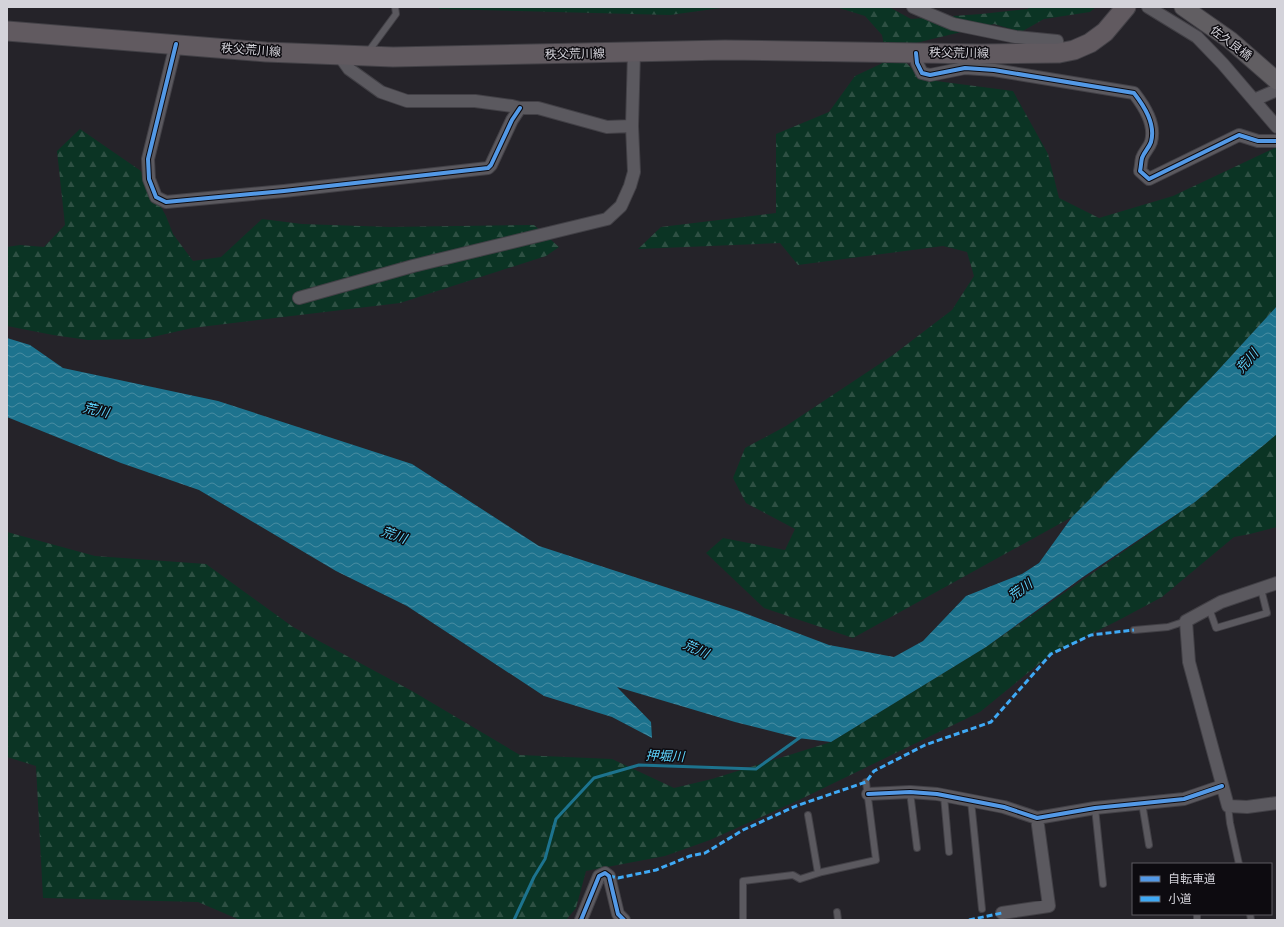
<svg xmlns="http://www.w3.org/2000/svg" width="1284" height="927" viewBox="0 0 1284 927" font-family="'DM Sans','Noto Sans JP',sans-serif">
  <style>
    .forest { fill: url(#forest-firs) }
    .water { fill: url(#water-waves) }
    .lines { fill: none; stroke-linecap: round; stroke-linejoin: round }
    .stream { stroke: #1d738e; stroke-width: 3 }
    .lane-casing { stroke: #424046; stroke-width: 8 }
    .street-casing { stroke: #424046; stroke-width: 14 }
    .secondary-casing { stroke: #424046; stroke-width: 19 }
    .primary-casing { stroke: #424046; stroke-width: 21 }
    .lane { stroke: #5b595f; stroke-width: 6 }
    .street { stroke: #5b595f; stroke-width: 12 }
    .secondary { stroke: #615e62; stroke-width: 17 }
    .primary { stroke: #615a60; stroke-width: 19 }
    .quiet { stroke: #3fa9f5; stroke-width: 3; stroke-dasharray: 6 3; stroke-linecap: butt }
    .cycleway-casing { stroke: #0d0b10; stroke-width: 6 }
    .cycleway { stroke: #5399e6; stroke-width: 4 }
    .labels { text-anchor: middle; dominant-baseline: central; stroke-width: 3; stroke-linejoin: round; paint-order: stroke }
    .street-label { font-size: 12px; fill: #d4d3da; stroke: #0d0b10 }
    .water-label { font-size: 13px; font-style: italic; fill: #5dd1f9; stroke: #0d0b10 }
  </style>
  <defs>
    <pattern id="forest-firs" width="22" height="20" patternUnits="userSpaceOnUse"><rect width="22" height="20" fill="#0b3424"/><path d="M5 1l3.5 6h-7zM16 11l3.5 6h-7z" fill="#2e5043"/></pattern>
    <pattern id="water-waves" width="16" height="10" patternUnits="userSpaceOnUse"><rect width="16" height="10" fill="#1d738e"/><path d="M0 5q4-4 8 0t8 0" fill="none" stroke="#488ca2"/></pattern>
  </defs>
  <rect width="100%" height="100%" fill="#252329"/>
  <path class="forest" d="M 439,7 L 728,7 L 670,15 L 439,9 Z
    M 836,7 L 889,7 L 911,19 L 981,14 L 1028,9 L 1029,7 L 1096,7 L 1090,12 L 1044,19 L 1021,32 L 994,24 L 916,43 L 904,60 L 921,79 L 1013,91 L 1048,154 L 1059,198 L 1099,218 L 1173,196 L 1277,147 L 1277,306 L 1211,378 L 1072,517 L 853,638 L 764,608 L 706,553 L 723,538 L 785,550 L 795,529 L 746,503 L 733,478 L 745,448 L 786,426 L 893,355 L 952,310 L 974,276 L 967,252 L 943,246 L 798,265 L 780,243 L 638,249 L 661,227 L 776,213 L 776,134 L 829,112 L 855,76 L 887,61 L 882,35 L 865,16 Z
    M 80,129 L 141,171 L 166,216 L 173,234 L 193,261 L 221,257 L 262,219 L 302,224 L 390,227 L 534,225 L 559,247 L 546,256 L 400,303 L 192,328 L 144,339 L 88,340 L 53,335 L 7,326 L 7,247 L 20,245 L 44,247 L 65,225 L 57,151 Z
    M 1277,434 L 1277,527 L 1250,534 L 1234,537 L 1162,597 L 1119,620 L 1051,654 L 980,712 L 799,800 L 710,840 L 665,856 L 586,871 L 576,908 L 566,920 L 240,920 L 198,902 L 43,898 L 36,766 L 7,757 L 7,532 L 95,556 L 206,564 L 293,627 L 412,691 L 520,755 L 612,759 L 674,788 L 712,779 L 831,742 L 986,647 L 1195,502 Z"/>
  <path class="water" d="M 1277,306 L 1277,434 L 1195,502 L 1083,577 L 986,647 L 831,742 L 798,738 L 735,722 L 617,687 L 651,722 L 652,738 L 612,717 L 544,696 L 407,606 L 336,571 L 199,490 L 121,463 L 7,417 L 7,338 L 30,345 L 63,368 L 218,401 L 412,464 L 539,546 L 739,611 L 829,645 L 894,657 L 923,641 L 966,596 L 1022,574 L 1039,563 L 1072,517 L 1211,378 Z"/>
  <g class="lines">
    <path class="stream" d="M 514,920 L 534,877 L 545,859 L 556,819 L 594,778 L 639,765 L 756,769 L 802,736"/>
    <g class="lane-casing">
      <path id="lane" d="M 368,52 L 396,14 L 395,7
        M 1209,608 L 1216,628 L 1267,613 L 1261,589
        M 1134,630 L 1168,627 L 1186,621
        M 910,792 L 917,848
        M 944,796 L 949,852
        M 971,801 L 982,909
        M 1142,803 L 1149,845
        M 1228,806 L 1230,823 L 1239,864
        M 1095,808 L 1103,884
        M 808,815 L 818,873
        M 837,912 L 838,920
        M 1250,914 L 1251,920
        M 743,920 L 743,881 L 793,875 L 800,879 L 822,872 L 876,860 L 866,782
        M 1197,920 L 1197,914"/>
    </g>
    <g class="street-casing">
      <path id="street" d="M 913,7 L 953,24 L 1016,37 L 1057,41 L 1059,53
        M 1148,7 L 1197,37 L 1223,64 L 1277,127
        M 176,44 L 148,159 L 149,179 L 156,197 L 166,202 L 284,191 L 488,168 L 491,165 L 512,120 L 520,108
        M 916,53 L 917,63 L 922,73 L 930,75 L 965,68 L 994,70 L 1134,93 C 1144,106 1156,124 1151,142 C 1149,148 1144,152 1142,158 C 1141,162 1141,167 1140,171 L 1149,179 L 1239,135 L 1258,141 L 1277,141
        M 339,55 L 349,69 L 381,92 L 407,101 L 475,101 L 512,106 L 520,108 L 538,108 L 607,127 L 632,126
        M 1254,100 L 1277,90
        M 299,298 L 413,266 L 607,219 L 621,206 L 630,186 L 634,172 L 632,126 L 634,52
        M 1277,583 L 1221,602 L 1186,621 L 1189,662 L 1228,806 L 1247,807 L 1277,803
        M 868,794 L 910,792 L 937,794 L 1004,807 L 1037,818 L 1095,808 L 1184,799 L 1222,786
        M 1002,913 L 1049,906 L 1037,818
        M 581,920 L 599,876 L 605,873 L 609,876 L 618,914 L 624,920"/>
    </g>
    <g class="secondary-casing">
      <path id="secondary" d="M 1183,7 L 1230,40 L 1277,81"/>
    </g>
    <g class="primary-casing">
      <path id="primary" d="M 7,31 L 266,52 L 393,57 L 725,50 L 980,54 L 1059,53 L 1074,50 L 1090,43 L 1105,32 L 1126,7"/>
    </g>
    <use href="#lane" class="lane"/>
    <use href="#street" class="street"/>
    <use href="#secondary" class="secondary"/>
    <use href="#primary" class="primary"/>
    <path class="quiet" d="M 609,876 L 618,878 L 656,870 L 690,856 L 705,853 L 743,830 L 796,806 L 866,782 L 874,771 L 925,745 L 991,722 L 1051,654 L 1091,635 L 1134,630
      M 969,920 L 1002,913"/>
    <g class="cycleway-casing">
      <path id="cycleway" d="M 176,44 L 148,159 L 149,179 L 156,197 L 166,202 L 284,191 L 488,168 L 491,165 L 512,120 L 520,108
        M 916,53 L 917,63 L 922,73 L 930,75 L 965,68 L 994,70 L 1134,93 C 1144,106 1156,124 1151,142 C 1149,148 1144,152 1142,158 C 1141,162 1141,167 1140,171 L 1149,179 L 1239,135 L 1258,141 L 1277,141
        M 868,794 L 910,792 L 937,794 L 1004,807 L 1037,818 L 1095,808 L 1184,799 L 1222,786
        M 581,920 L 599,876 L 605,873 L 609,876 L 618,914 L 624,920"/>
    </g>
    <use href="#cycleway" class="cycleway"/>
  </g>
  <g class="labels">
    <g class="street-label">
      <text transform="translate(1231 43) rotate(37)">佐久良橋</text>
      <text transform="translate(251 50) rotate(4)">秩父荒川線</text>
      <text transform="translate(959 53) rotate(1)">秩父荒川線</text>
      <text transform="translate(575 54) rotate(-1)">秩父荒川線</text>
    </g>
    <g class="water-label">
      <text transform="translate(1247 361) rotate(-50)">荒川</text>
      <text transform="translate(96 410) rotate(13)">荒川</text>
      <text transform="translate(394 535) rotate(19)">荒川</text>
      <text transform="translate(1020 590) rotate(-36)">荒川</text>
      <text transform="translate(696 649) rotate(24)">荒川</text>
      <text transform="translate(665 756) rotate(2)">押堀川</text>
    </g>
  </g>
  <rect width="1284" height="927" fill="none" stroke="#d4d3da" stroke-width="16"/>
  <rect x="1132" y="863" width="140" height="52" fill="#0d0b10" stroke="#5d5b61"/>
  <rect x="1140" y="876" width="20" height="6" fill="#5399e6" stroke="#5d5b61"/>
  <text x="1168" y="883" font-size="12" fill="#d4d3da">自転車道</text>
  <rect x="1140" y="896" width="20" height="6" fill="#3fa9f5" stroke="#5d5b61"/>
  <text x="1168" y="903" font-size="12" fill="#d4d3da">小道</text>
</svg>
